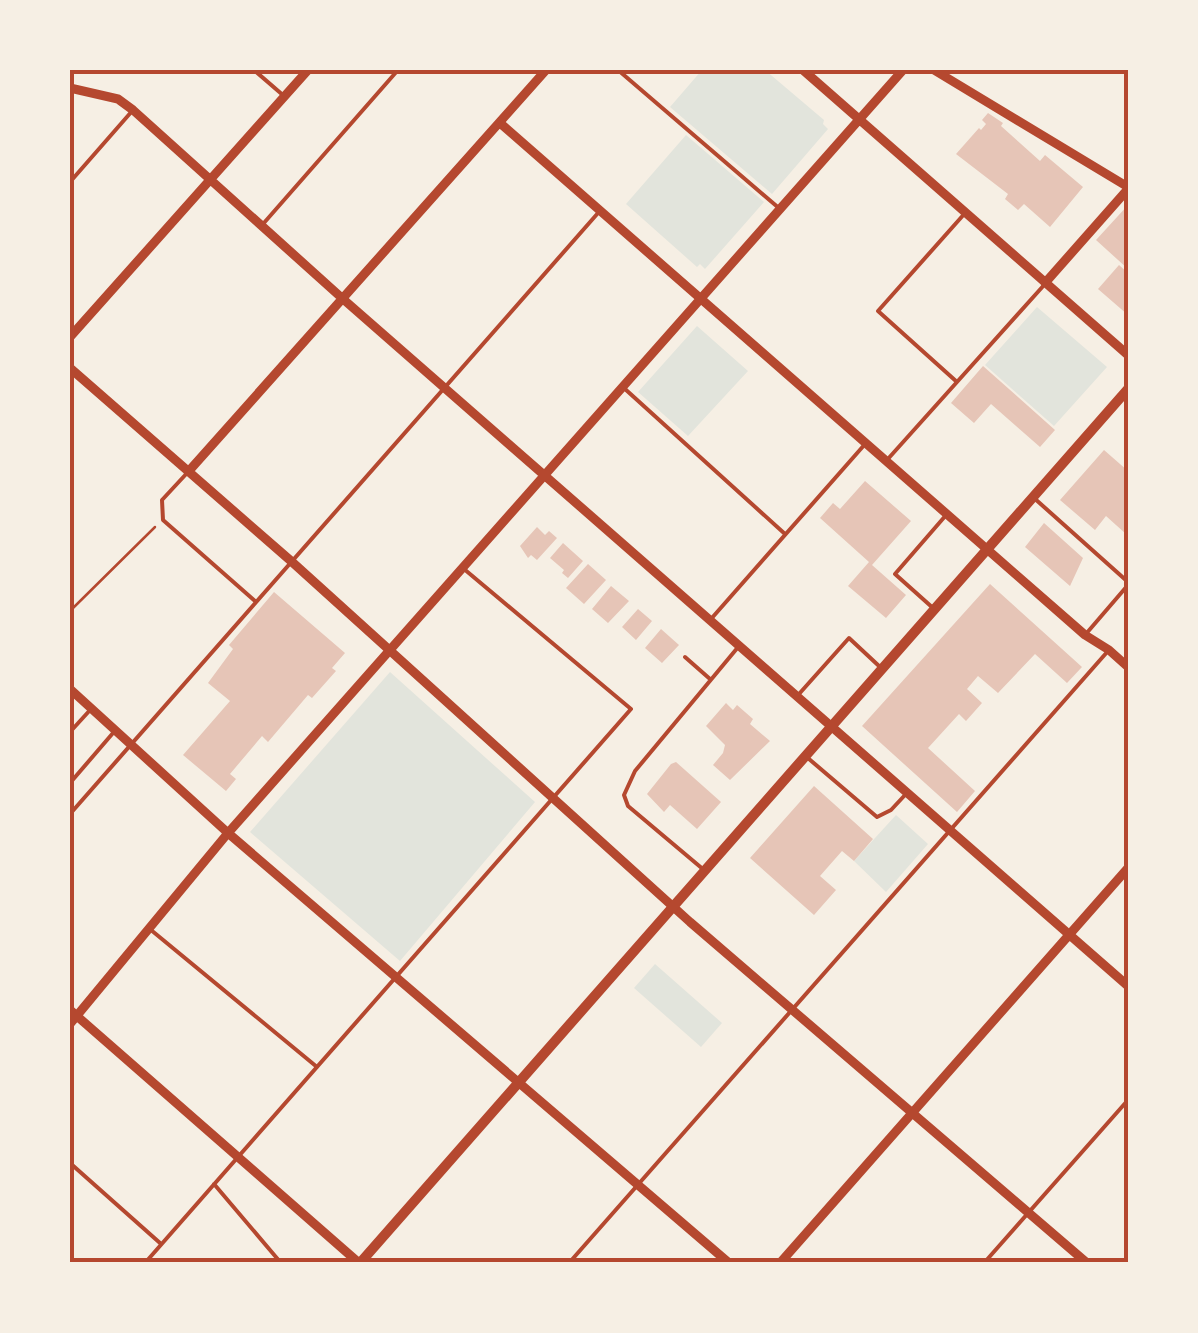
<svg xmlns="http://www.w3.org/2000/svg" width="1198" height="1333" viewBox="0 0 1198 1333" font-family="'Noto Serif',serif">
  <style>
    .green { fill: #e2e4dc }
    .building { fill: #e6c5b7 }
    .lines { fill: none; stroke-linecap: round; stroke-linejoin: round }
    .path { stroke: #b5482f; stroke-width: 2.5 }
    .service { stroke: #b5482f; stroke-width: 4 }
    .minor { stroke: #b5482f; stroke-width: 9 }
    .tertiary { stroke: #b5482f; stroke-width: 10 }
    .neatline { fill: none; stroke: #b5482f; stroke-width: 4 }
  </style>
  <rect width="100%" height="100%" fill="#f6efe4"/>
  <path class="green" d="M 702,70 L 765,70 L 824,120 L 823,124 L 828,129 L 772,194 L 670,107 Z
    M 686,135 L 764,202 L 705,269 L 700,264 L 697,267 L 626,204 Z
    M 1037,307 L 1107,367 L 1054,426 L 985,365 Z
    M 697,326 L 748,371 L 688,436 L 638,392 Z
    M 390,672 L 535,802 L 400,961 L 250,832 Z
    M 896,815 L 928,844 L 886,892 L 854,861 Z
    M 655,964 L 722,1023 L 701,1047 L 634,988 Z"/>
  <path class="building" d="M 988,113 L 1003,123 L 1001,126 L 1040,161 L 1045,155 L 1083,187 L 1050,227 L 1024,204 L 1018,210 L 1005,199 L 1008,194 L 956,154 L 979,128 L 981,130 L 986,124 L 982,120 Z
    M 1128,205 L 1128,269 L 1096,240 Z
    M 1119,265 L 1128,273 L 1128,315 L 1098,289 Z
    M 983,366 L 1055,430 L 1040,447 L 991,404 L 974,423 L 951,403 Z
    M 1104,450 L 1128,471 L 1126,534 L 1106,516 L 1095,530 L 1060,500 Z
    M 865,481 L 911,521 L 872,565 L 906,595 L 886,618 L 848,586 L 869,562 L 820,518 L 833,503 L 840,509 Z
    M 1044,523 L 1083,558 L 1070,586 L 1025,547 Z
    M 537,527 L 545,535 L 549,531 L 557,538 L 537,560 L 531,555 L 528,558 L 520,546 Z
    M 563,543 L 583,561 L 568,578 L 562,573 L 564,570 L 550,558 Z
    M 588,564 L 606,580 L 584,604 L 566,588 Z
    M 990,584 L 1082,667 L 1067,683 L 1035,654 L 998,693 L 978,676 L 967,689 L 982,703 L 966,721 L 959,714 L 928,748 L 975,791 L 957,812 L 862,726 Z
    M 611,586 L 629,601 L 608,623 L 592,609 Z
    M 274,592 L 345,653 L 332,668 L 336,671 L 312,698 L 308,695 L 268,742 L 262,736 L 230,774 L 236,779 L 226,791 L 183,755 L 230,701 L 208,683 L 233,649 L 229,645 Z
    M 638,609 L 652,621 L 636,640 L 622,627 Z
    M 661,629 L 679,645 L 662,663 L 645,648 Z
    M 726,703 L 733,710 L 737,705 L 753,719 L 750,724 L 770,741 L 730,780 L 713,765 L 723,753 L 725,745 L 706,726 Z
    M 676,762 L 721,802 L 697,829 L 670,805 L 664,812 L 647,794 L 671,764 Z
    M 814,786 L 873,839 L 854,861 L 842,851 L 820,876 L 836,890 L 814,915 L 750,858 Z"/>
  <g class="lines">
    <path class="path" d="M 70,611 L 155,527"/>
    <path class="service" d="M 254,70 L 284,96
      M 618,70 L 780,209
      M 70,182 L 133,110
      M 966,212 L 878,311 L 957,382 L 1045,284
      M 263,224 L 398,70
      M 625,389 L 785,534
      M 887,460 L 957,382
      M 188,472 L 162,500 L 163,520 L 255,601
      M 1034,498 L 1128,582
      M 933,608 L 895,574 L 947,514
      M 711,619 L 866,443
      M 1085,635 L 1128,585
      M 685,657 L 710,679
      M 799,694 L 849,638 L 879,666
      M 70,732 L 91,709
      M 809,759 L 877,817 L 891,810 L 905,795
      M 70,783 L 113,733
      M 70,814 L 598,213
      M 704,870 L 628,806 L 624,795 L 635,771 L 739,646
      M 151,930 L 317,1067
      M 70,1163 L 160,1243
      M 214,1184 L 281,1263
      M 145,1263 L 631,709 L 464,569
      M 569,1263 L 1108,651
      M 984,1263 L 1128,1100"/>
    <path class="minor" d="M 803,70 L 1128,355
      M 934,70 L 1128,187
      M 70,88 L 118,99 L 133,110 L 343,299 L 1128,986
      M 500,123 L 1085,635 L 1109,650 L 1128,667
      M 1045,283 L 1128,189
      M 70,337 L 308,70
      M 70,368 L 291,561 L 690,922 L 1087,1263
      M 188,472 L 546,70
      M 70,689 L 228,833 L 729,1263
      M 70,1010 L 359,1263
      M 70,1024 L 228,833 L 903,70
      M 780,1263 L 1128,868"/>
    <path class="tertiary" d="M 360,1263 L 1128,389"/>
  </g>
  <rect width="1198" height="1333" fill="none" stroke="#f6efe4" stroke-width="145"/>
  <rect x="72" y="72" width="1054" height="1188" class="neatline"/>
</svg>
